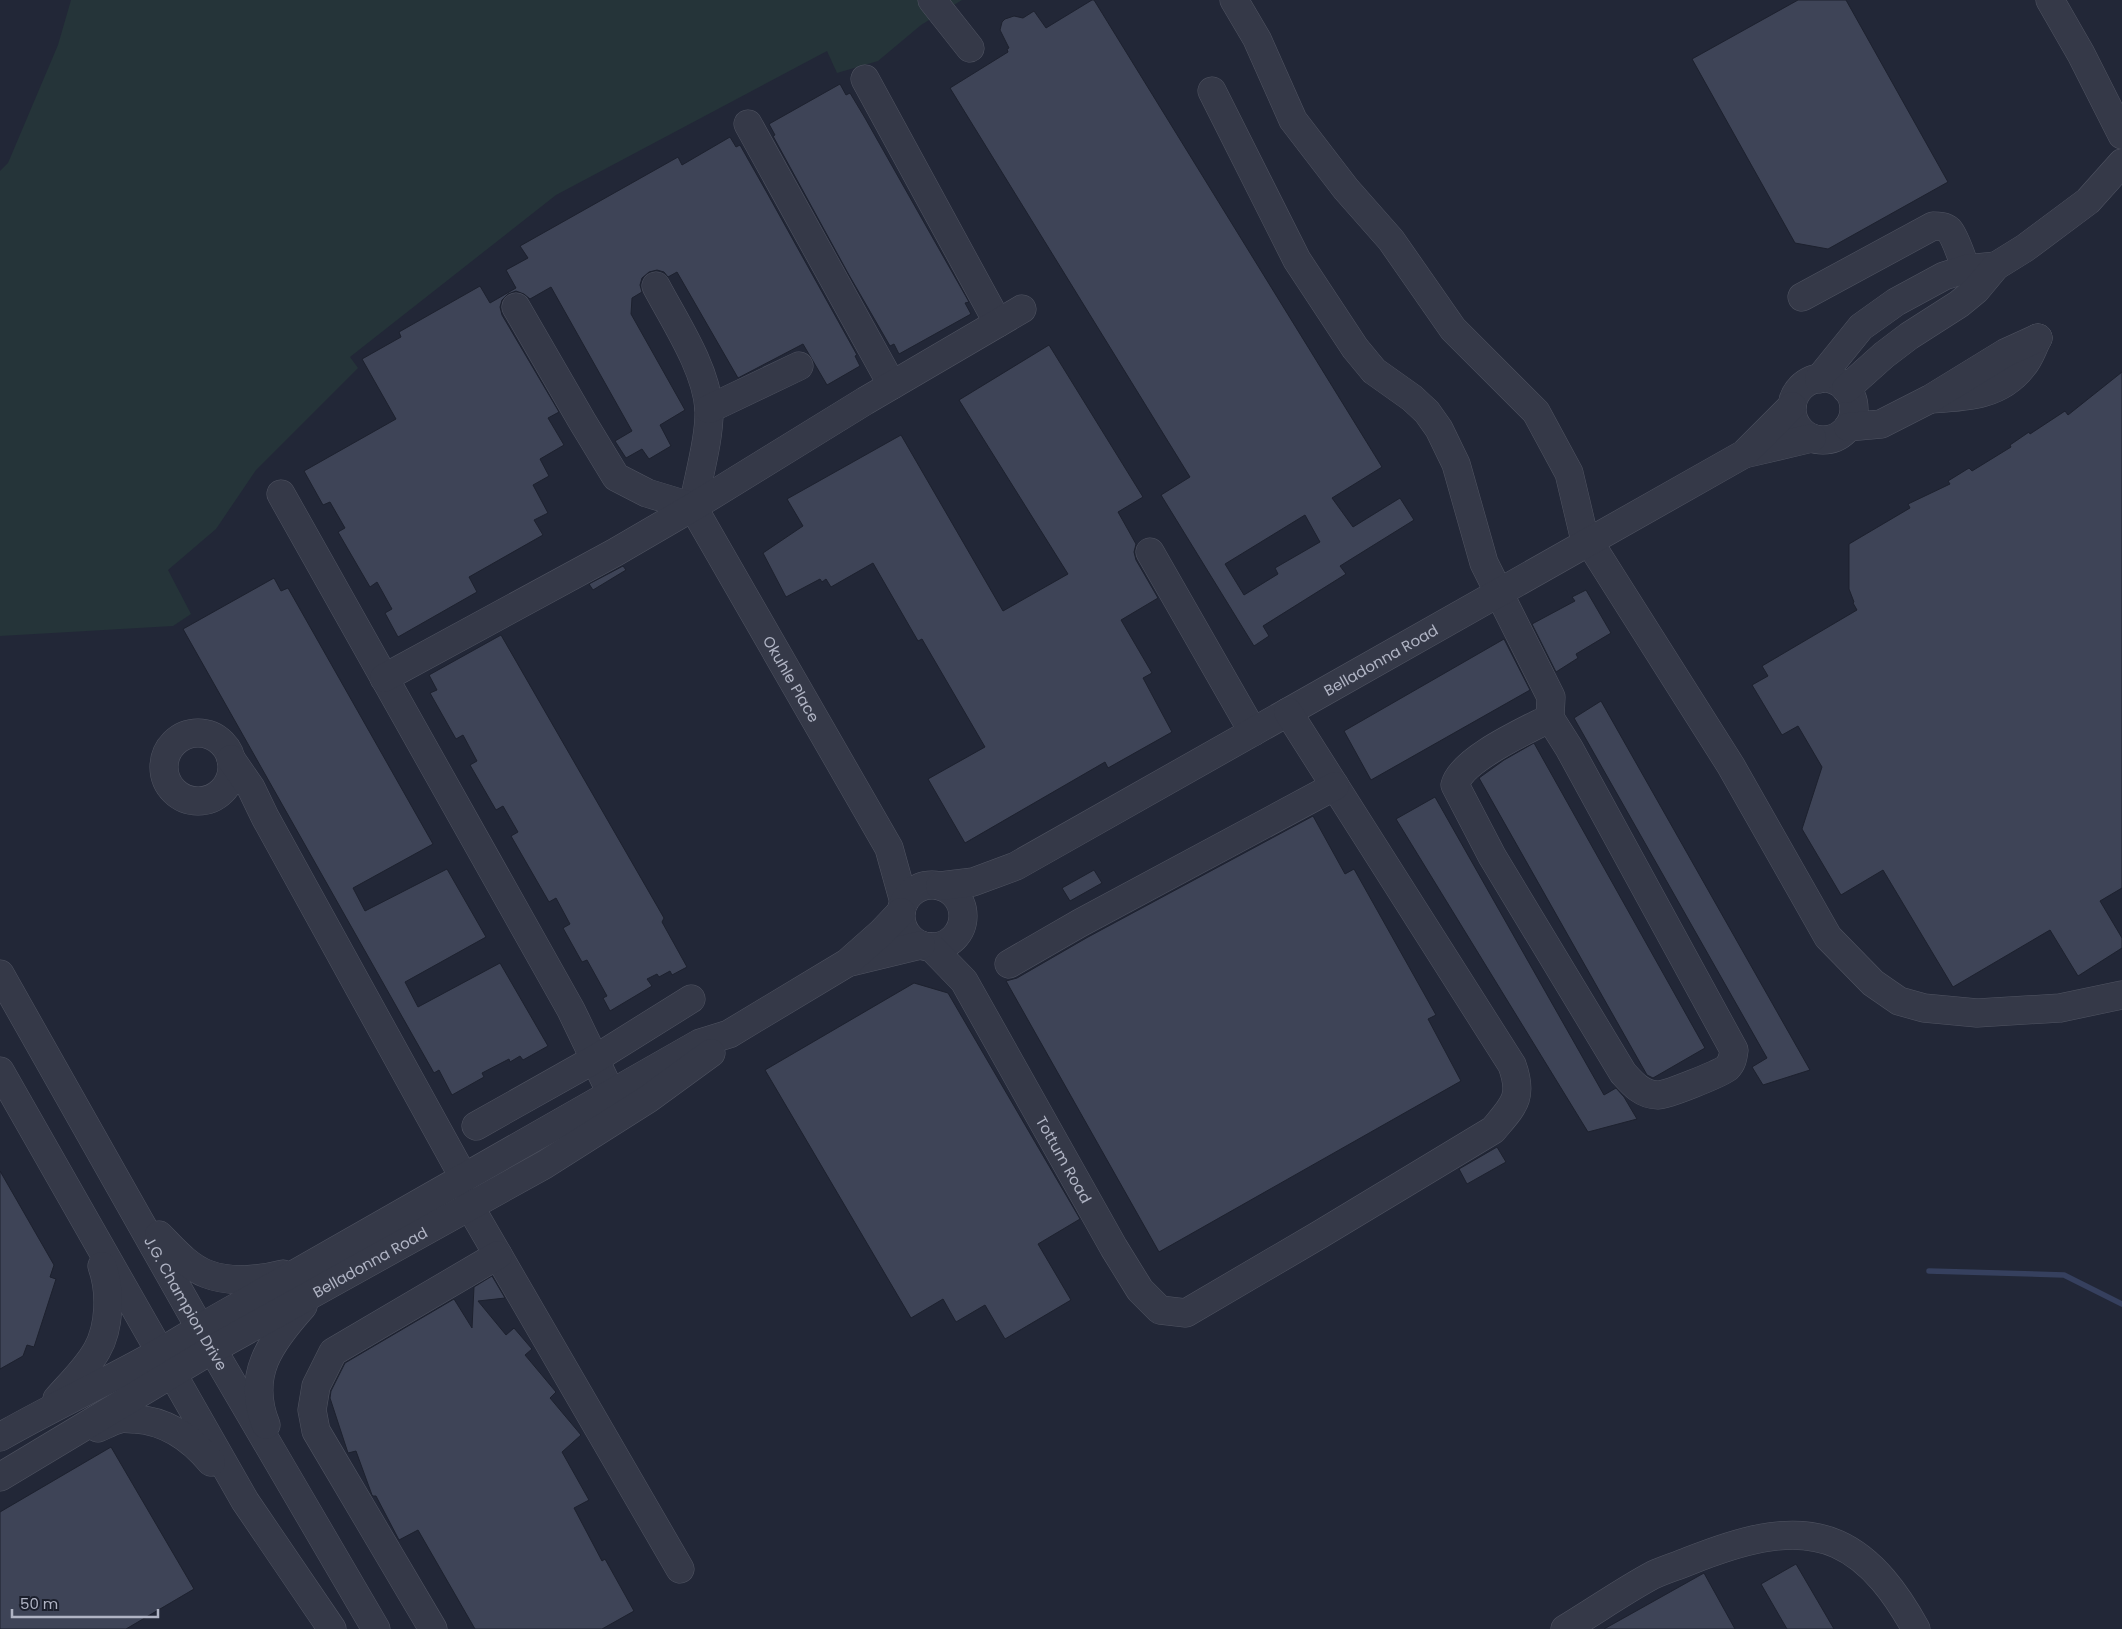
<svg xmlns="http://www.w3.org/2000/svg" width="2122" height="1629" viewBox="0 0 2122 1629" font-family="Poppins,sans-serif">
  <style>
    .green { fill: #253439 }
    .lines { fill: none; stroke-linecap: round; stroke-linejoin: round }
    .stream { stroke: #36405e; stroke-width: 5.5 }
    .building { fill: #3e4457; stroke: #1d212e; fill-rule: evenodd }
    .minor-casing { stroke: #505462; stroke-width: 29 }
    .minor { stroke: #353948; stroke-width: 28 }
    .labels { text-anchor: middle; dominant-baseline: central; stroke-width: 4.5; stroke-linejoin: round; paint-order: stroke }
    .street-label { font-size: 15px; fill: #b0b4c4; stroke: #1b1f2c }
  </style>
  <rect width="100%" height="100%" fill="#222737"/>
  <path class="green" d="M 71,0 L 962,0 L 921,25 L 878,61 L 837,73 L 827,51 L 556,195 L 350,357 L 358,368 L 256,470 L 216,529 L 168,570 L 191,614 L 173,626 L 0,636 L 0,171 L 8,163 L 58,45 Z"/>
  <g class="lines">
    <path class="stream" d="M 1929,1271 L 2064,1275 L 2122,1304"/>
  </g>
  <path class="building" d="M 1092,0 L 1094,0 L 1382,467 L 1332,498 L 1353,527 L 1400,498 L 1414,520 L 1340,566 L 1346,574 L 1263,626 L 1269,636 L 1254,646 L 1161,495 L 1190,477 L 950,88 L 1008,52 L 1007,49 L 1009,48 L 1000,30 L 1002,22 L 1005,19 L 1014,16 L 1023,18 L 1034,11 L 1046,28 ZM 1305,515 L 1320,542 L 1275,568 L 1278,574 L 1244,595 L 1225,564 Z
    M 1798,0 L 1846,0 L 1948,182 L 1828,249 L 1795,243 L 1692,59 Z
    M 840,84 L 846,95 L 850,93 L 865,118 L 969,302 L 965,303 L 971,314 L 899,354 L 894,344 L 890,346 L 849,275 L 773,136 L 775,135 L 769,124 Z
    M 730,137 L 736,147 L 740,145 L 766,191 L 857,355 L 855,356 L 860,366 L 827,385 L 803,344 L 738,378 L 677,272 L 668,277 L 664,272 L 657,270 L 649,272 L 642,278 L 640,285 L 642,292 L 632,298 L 631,314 L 685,410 L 660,425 L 671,446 L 649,459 L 642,449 L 626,458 L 615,441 L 632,431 L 551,287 L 530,299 L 524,294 L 516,291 L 508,294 L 502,300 L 500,307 L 502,315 L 559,412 L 548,418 L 564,445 L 540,459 L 549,476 L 533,485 L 548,513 L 534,520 L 543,535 L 469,577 L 477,592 L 398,637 L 385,613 L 392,609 L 377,582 L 370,587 L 338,532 L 345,528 L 330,502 L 323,505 L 304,471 L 396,419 L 362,359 L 401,337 L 399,332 L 480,286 L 490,303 L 516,288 L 506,270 L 528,258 L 520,246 L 678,157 L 682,165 Z
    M 1049,345 L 1143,497 L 1118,512 L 1136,544 L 1134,552 L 1136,560 L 1158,598 L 1121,620 L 1152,673 L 1143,678 L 1172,732 L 1108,768 L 1105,762 L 965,843 L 928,779 L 985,747 L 922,639 L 918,641 L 873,563 L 831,587 L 826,579 L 822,582 L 820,579 L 786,597 L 763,553 L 803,526 L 787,499 L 901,435 L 1003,611 L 1068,574 L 959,400 Z
    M 2122,372 L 2122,888 L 2100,901 L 2122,938 L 2122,948 L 2078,976 L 2050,930 L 1953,987 L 1883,870 L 1841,895 L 1802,829 L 1822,767 L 1798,726 L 1782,735 L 1752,685 L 1768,676 L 1762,666 L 1857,610 L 1853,603 L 1854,602 L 1849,589 L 1849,544 L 1910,508 L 1908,504 L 1950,484 L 1948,481 L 1969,468 L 1972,471 L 2011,447 L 2010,445 L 2029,432 L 2030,434 L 2065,411 L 2068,415 Z
    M 623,566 L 626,570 L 593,590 L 589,584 Z
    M 274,578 L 281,591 L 288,588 L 433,844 L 353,888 L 365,911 L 447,869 L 486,937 L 405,982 L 418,1007 L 500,963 L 548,1046 L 523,1060 L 520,1056 L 510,1062 L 509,1059 L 482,1073 L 484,1077 L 452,1095 L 439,1070 L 434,1073 L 183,629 Z
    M 1586,590 L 1611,633 L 1576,654 L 1578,658 L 1556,672 L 1532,624 L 1575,601 L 1572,597 Z
    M 501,635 L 664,918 L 662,922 L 687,967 L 672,975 L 670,971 L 659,977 L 657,974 L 647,979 L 652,986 L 610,1011 L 603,998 L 607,996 L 587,960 L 582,962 L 563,928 L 570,924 L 556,898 L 549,902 L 511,836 L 518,832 L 503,806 L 496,810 L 470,765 L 477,761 L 463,735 L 456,739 L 430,693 L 437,690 L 429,675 Z
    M 1504,639 L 1530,690 L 1371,780 L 1344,731 Z
    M 1601,701 L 1810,1070 L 1763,1085 L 1752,1067 L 1767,1058 L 1574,718 Z
    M 1534,743 L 1705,1048 L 1653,1078 L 1647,1075 L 1479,778 L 1504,760 Z
    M 1435,797 L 1604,1095 L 1616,1088 L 1624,1097 L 1637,1119 L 1588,1132 L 1396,819 Z
    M 1313,816 L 1345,874 L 1354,869 L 1436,1015 L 1428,1019 L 1461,1081 L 1159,1252 L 1006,981 L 1017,978 L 1088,937 Z
    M 1094,870 L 1102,883 L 1070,901 L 1062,888 Z
    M 914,983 L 948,993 L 1080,1219 L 1038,1244 L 1071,1300 L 1005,1339 L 985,1305 L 956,1322 L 943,1299 L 911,1318 L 765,1070 Z
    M 1497,1147 L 1506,1162 L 1467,1184 L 1459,1169 Z
    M 0,1171 L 54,1265 L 50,1277 L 56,1279 L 34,1347 L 27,1345 L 23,1356 L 0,1369 Z
    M 492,1276 L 505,1298 L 478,1301 L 506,1335 L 514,1328 L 532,1349 L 525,1355 L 556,1392 L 550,1398 L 581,1435 L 562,1452 L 589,1500 L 574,1508 L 602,1561 L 605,1559 L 634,1611 L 602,1629 L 475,1629 L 418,1530 L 399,1540 L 376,1496 L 373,1496 L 372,1495 L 356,1451 L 348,1453 L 330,1398 L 331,1391 L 345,1363 L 454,1299 L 472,1328 L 474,1287 Z
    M 111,1447 L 194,1589 L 126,1629 L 0,1629 L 0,1512 Z
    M 1796,1564 L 1834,1629 L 1787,1629 L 1761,1584 Z
    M 1704,1573 L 1735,1629 L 1604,1629 Z"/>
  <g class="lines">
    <g class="minor-casing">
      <g id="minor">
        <path d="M 932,0 L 970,48"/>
        <path d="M 1234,0 L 1257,39 L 1293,120 L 1346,189 L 1391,240 L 1453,329 L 1536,412 L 1569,473 L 1583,532 L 1731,766 L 1828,937 L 1873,983 L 1899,1001 L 1924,1008 L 1977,1013 L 2060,1008 L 2122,995"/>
        <path d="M 2050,0 L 2081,54 L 2122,135"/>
        <path d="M 865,79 L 998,323"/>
        <path d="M 1212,91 L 1297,260 L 1355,348 L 1374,371 L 1412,398 L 1427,412 L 1439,429 L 1456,464 L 1484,563 L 1551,697 L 1550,718 L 1569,748 L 1734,1050 C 1733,1058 1732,1063 1727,1068 C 1719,1074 1667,1095 1658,1095 C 1642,1095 1632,1083 1623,1073 L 1492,856 L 1455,785 C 1462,759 1525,731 1550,718"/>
        <path d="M 748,124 L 892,385"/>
        <path d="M 656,286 C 675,322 706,368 709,409 C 710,438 698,478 693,507"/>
        <path d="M 1802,297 L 1933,226 C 1938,226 1945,226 1949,230 C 1956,238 1962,259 1966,269"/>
        <path d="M 516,307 L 582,421 L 616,477 L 647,493 L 693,507"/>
        <circle cx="1823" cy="409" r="31"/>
        <path d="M 1819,379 L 1861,327 L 1896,302 L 1944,276 L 1966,269 L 1996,266"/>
        <path d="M 1846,389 L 1884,355 L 1909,336 L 1959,304 L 1976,290 L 1996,266 L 2025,248 L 2088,201 L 2122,163"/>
        <path d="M 1931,399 C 1966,397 2000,396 2023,366 C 2030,358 2033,347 2038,338"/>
        <path d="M 709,409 L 799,366"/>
        <path d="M 1848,427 L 1881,424 L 1930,399 L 2005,353 L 2038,338"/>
        <path d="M 1744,454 L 1812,438"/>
        <path d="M 281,494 L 571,1010 L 611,1093"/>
        <path id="s1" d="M 693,507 L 889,848 L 904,902"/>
        <path d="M 1150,552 L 1253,732"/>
        <path d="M 384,678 L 614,553 L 693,507 L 865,401 L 1022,309"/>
        <circle cx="198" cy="767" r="34"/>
        <path d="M 231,759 L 251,788 L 265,817 L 464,1178"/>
        <circle cx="932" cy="916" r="31"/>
        <path id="s2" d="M 940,886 L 973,882 L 1016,866 L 1744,454 L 1792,406"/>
        <path id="s3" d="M 931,947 L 964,981 L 1114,1248 L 1140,1290 L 1160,1310 L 1186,1313 L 1319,1235 L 1493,1130 C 1513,1106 1524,1098 1512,1065 L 1288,712"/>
        <path d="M 851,962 L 921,945"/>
        <path d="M 1009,964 L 1080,923 L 1335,786"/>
        <path id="s4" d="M 0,974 L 200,1328 L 376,1629"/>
        <path d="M 0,1071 L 245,1501 L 332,1629"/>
        <path d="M 476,1126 L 595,1059 L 691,999"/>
        <path d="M 469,1205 L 680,1569"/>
        <path d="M 159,1235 C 173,1249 188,1267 207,1274 C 230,1283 260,1280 283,1274"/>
        <path d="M 57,1399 C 71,1383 87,1368 97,1350 C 110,1327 111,1291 102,1266"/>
        <path d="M 266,1425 C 246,1375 270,1343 303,1306"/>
        <path d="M 98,1428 C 105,1425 112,1421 120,1419 C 124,1418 130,1419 135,1419 C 167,1421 191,1438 211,1462"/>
        <path d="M 0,1437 C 66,1399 136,1369 200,1328 L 700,1043 L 729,1034 L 847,963 L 882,932 L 901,912"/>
        <path id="s5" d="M 0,1477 L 213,1349 L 544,1165 L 648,1099 L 711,1053"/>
        <path d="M 433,1629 L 316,1431 L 312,1410 L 316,1386 L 333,1352 L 498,1255"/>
        <path d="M 1565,1629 C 1595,1611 1623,1591 1653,1575 C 1664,1570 1677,1566 1689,1561 C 1732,1544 1790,1523 1837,1544 C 1873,1560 1897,1595 1916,1629"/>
      </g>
    </g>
    <use href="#minor" class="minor"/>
  </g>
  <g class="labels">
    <g class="street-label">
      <text stroke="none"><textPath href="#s2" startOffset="498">Belladonna Road</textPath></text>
      <text stroke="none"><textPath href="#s1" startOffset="198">Okuhle Place</textPath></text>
      <text stroke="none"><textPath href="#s3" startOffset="252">Tottum Road</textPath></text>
      <text stroke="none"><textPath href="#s5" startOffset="428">Belladonna Road</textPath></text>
      <text stroke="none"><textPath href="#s4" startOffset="378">J.G. Champion Drive</textPath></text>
    </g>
  </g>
  <path d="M12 1609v8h146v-8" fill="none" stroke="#b0b4c4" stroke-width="2.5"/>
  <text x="20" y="1609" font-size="15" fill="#b0b4c4" stroke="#1b1f2c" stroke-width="4" paint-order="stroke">50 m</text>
</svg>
